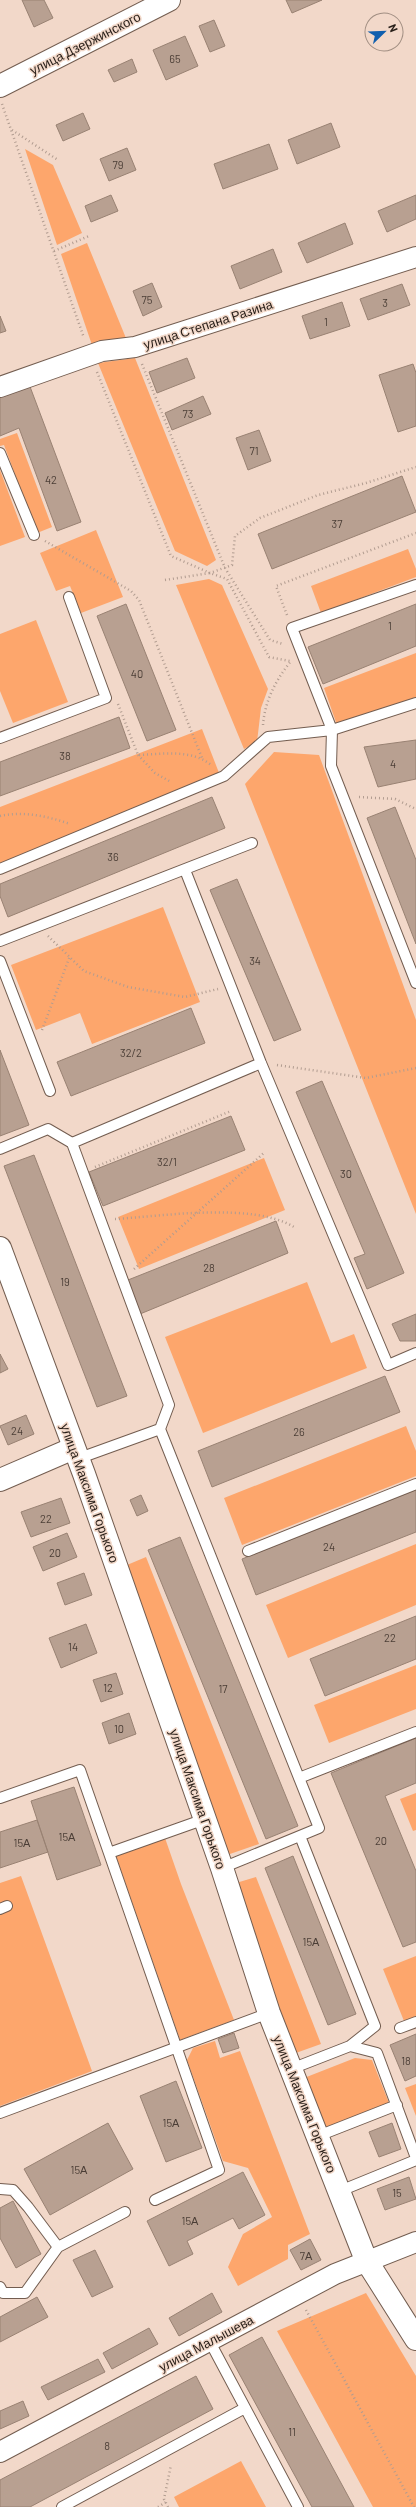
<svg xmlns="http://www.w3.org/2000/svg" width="416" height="2507" viewBox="0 0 416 2507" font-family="Barlow,sans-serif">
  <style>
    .green { fill: #fda66c }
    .building { fill: #b8a091; stroke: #998273 }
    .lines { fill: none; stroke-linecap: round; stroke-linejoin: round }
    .service-casing { stroke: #735d50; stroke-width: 12 }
    .minor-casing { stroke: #735d50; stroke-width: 22 }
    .tertiary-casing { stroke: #735d50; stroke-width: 24 }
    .primary-casing { stroke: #735d50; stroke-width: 24 }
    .path { stroke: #b19c90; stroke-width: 2.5; stroke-dasharray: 1 3; stroke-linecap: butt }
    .service { stroke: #fff; stroke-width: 10 }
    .minor { stroke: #fff; stroke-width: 20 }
    .tertiary { stroke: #fff; stroke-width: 22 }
    .primary { stroke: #fff; stroke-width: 22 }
    .labels { text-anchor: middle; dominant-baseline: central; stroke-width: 3; stroke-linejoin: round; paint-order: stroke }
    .number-label { font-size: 11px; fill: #4b3e36 }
    .street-label { font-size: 13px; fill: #271e18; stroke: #f2d8c9 }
  </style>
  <rect width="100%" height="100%" fill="#f2d8c9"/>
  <path class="green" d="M 25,149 L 53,165 L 82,233 L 57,245 Z
    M 87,243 L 128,343 L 93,348 L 61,254 Z
    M 135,358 L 216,560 L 207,566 L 175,551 L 98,363 Z
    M 17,433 L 52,527 L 37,533 L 4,445 L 0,446 L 0,439 Z
    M 0,470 L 25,537 L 0,546 Z
    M 96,530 L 123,597 L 81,613 L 70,586 L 56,591 L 40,553 Z
    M 408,549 L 416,569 L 416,577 L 321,613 L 311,586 Z
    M 209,579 L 222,585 L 268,689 L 261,708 L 257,742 L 244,749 L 176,585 Z
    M 36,620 L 68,702 L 13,723 L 0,691 L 0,634 Z
    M 416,653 L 416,697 L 337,725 L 324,688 Z
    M 202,729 L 221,778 L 0,863 L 0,807 Z
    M 274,752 L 319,755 L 416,1020 L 416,1214 L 245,784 Z
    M 163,907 L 200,1002 L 92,1044 L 80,1013 L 36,1030 L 11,965 Z
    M 264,1158 L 285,1210 L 139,1269 L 118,1217 Z
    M 307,1282 L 331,1343 L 354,1334 L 367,1368 L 203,1433 L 165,1337 Z
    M 406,1426 L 416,1451 L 416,1476 L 242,1545 L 224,1498 Z
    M 416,1544 L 416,1605 L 288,1658 L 266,1605 Z
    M 146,1557 L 259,1844 L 227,1855 L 127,1565 Z
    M 416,1665 L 416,1709 L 329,1743 L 314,1705 Z
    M 416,1793 L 416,1830 L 413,1831 L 400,1799 Z
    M 165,1838 L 181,1884 L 234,2020 L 180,2040 L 116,1856 Z
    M 21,1876 L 92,2071 L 0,2106 L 0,1883 Z
    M 256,1877 L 321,2044 L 293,2054 L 236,1883 Z
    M 416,1956 L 416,2016 L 404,2021 L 383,1969 Z
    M 215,2041 L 220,2058 L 240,2051 L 310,2234 L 288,2245 L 288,2259 L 238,2286 L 228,2267 L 243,2234 L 272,2217 L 248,2168 L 223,2161 L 187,2060 L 193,2048 Z
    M 355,2058 L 372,2060 L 389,2103 L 324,2128 L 304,2078 Z
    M 416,2084 L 416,2116 L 405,2088 Z
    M 366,2293 L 416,2376 L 416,2507 L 373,2507 L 277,2331 Z
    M 241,2461 L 266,2507 L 179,2507 L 174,2497 Z"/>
  <path class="building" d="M 22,0 L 44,0 L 53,18 L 34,27 Z
    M 286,0 L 322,0 L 292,13 Z
    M 214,20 L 225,46 L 210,52 L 199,26 Z
    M 185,36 L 198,66 L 166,80 L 153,50 Z
    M 132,59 L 137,72 L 114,82 L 108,70 Z
    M 83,113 L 90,129 L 63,141 L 56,125 Z
    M 331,123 L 340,147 L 297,164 L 288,140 Z
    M 269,144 L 278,169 L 223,189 L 214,164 Z
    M 127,148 L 136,170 L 109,181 L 100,159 Z
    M 111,195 L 118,211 L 91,222 L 85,206 Z
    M 416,195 L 416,219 L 387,232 L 378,211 Z
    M 345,223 L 353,244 L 307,263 L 298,243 Z
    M 273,249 L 282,272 L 240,289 L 231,266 Z
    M 152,283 L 162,307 L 143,316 L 133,291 Z
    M 402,284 L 410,305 L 368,320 L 360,299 Z
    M 342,302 L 350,326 L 310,339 L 302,316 Z
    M 0,316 L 6,331 L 0,333 Z
    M 187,358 L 195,378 L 157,393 L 149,372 Z
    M 413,364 L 416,373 L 416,426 L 398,432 L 379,375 Z
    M 29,384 L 81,522 L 57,531 L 19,428 L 0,436 L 0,395 Z
    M 203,396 L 211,414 L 172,430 L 165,413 Z
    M 259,430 L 271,461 L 248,470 L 236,438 Z
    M 402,476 L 416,512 L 272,569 L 258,534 Z
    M 126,604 L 176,730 L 147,741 L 97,616 Z
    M 416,604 L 416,646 L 323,684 L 308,647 Z
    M 119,717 L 130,748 L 0,796 L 0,762 Z
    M 416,740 L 416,779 L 378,787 L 364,747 Z
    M 212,797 L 225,828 L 8,917 L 0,896 L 0,884 Z
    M 395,807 L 416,860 L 416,944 L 367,818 Z
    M 237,879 L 301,1030 L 274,1041 L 210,890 Z
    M 191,1008 L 205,1043 L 71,1096 L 57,1062 Z
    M 0,1050 L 29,1125 L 0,1136 Z
    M 322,1081 L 404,1273 L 367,1289 L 354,1258 L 365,1254 L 296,1092 Z
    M 231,1116 L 245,1150 L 103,1206 L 89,1172 Z
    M 34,1155 L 127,1396 L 97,1407 L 4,1166 Z
    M 276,1221 L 288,1253 L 140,1314 L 128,1280 Z
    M 416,1314 L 416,1341 L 400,1341 L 392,1324 Z
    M 0,1354 L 8,1369 L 0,1373 Z
    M 385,1376 L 400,1412 L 212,1487 L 198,1451 Z
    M 26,1415 L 34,1434 L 8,1445 L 0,1426 Z
    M 416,1490 L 416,1532 L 256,1595 L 242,1559 Z
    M 141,1495 L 148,1511 L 137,1516 L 130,1500 Z
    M 61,1498 L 70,1523 L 31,1537 L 21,1512 Z
    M 67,1533 L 77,1557 L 43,1571 L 33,1547 Z
    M 180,1537 L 298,1826 L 266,1839 L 148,1550 Z
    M 84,1573 L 92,1595 L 65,1605 L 57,1583 Z
    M 416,1616 L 416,1659 L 325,1696 L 310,1659 Z
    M 86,1624 L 97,1653 L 61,1668 L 49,1638 Z
    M 116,1673 L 123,1694 L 101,1702 L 93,1680 Z
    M 129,1713 L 136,1734 L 109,1744 L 102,1723 Z
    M 416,1738 L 416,1783 L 385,1796 L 416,1871 L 416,1942 L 403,1947 L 331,1773 Z
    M 74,1787 L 101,1865 L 57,1880 L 31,1801 Z
    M 37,1820 L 48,1852 L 0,1868 L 0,1832 Z
    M 293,1856 L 356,2014 L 328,2025 L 265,1868 Z
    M 234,2033 L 239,2048 L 223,2053 L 218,2039 Z
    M 416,2034 L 416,2076 L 405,2081 L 390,2045 Z
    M 176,2081 L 202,2148 L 166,2162 L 140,2096 Z
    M 108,2123 L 133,2169 L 50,2215 L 24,2169 Z
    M 392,2123 L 401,2149 L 379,2157 L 369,2132 Z
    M 243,2172 L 265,2215 L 239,2229 L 233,2218 L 187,2241 L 193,2254 L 169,2266 L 147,2221 Z
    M 409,2177 L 416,2199 L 385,2210 L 377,2189 Z
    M 13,2201 L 41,2254 L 16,2268 L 0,2238 L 0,2208 Z
    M 310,2239 L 321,2260 L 301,2270 L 290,2250 Z
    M 95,2250 L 113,2287 L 92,2297 L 73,2260 Z
    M 212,2293 L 222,2312 L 179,2336 L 169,2318 Z
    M 37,2297 L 48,2317 L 0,2342 L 0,2317 Z
    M 149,2328 L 158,2344 L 112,2369 L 103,2353 Z
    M 262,2337 L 354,2507 L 312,2507 L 229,2355 Z
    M 98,2359 L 105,2372 L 48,2400 L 41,2387 Z
    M 196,2376 L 213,2409 L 30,2507 L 0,2507 L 0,2480 Z
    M 23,2401 L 29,2416 L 0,2429 L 0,2411 Z"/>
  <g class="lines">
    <g class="service-casing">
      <path id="service" d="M 0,453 L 34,535
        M 416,585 L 292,628 L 332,730 L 331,766 L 416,983
        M 0,738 L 106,698 L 69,597
        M 0,869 L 224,776 L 268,737 L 332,730 L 416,703
        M 185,870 L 261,1063 L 388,1365 L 416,1353
        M 0,941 L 252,843
        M 0,961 L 50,1091
        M 72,1143 L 169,1405 L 160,1429 L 77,1459
        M 0,1149 L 48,1129 L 72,1143 L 261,1063
        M 160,1429 L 319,1828 L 222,1868
        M 248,1551 L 416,1484
        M 299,1778 L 416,1732
        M 0,1798 L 80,1770 L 109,1853 L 205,1819
        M 109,1853 L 219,2170 L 155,2200
        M 0,1909 L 7,1906
        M 400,2028 L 416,2022
        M 350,2046 L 377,2053 L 416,2158
        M 291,2069 L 350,2046 L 375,2026 L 300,1836
        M 0,2113 L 269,2013
        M 318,2136 L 397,2105
        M 0,2189 L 13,2190 L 28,2207 L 58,2247
        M 340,2191 L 416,2160
        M 0,2287 L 3,2293 L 25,2293 L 58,2247 L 125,2212
        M 210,2342 L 298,2507
        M 62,2507 L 245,2408"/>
    </g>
    <g class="minor-casing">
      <path id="minor" d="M 0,387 L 102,351 L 135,347 L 157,340 L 416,257
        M 0,2452 L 335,2274 L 416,2242"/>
    </g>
    <g class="tertiary-casing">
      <path id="tertiary" d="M 0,1248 L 84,1474 L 222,1868 L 269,2013 L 366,2260 L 416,2339
        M 0,1480 L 74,1448"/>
    </g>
    <g class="primary-casing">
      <path id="primary" d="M 0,86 L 169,0"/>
    </g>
    <path class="path" d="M 2,104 L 84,338
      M 12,130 L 58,160
      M 54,251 L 89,236
      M 142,364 L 225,568 L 270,640 L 283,644
      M 97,372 L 171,556 L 210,573 L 232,565 L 235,536 L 260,518 L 318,495 L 366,483 L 416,467
      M 45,541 L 131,591 L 139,600 L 202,758
      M 165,580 L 210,573 L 227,579 L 269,657 L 290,661
      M 287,615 L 276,586 L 416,533
      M 118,704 L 138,755 C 162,754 192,749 211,765
      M 263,725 C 265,700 276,680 291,661
      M 138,755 L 155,773 L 171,782
      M 359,797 L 395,799 L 416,809
      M 0,816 C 24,811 47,816 70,824
      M 48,936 L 84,971 L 128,987 L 185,997 L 218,989
      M 42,1030 L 70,956
      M 277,1065 L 366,1078 L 416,1068
      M 95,1167 L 231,1111
      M 115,1219 C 165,1216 252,1202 294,1227
      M 134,1269 L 265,1152
      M 306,2310 L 414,2507
      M 158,2507 L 166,2502
      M 168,2507 L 164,2499 L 171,2465"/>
    <use href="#service" class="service"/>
    <use href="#minor" class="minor"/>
    <use href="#tertiary" class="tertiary"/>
    <use href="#primary" class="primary"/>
  </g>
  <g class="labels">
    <g class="number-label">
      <text x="175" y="58">65</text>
      <text x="118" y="164">79</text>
      <text x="147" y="299">75</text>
      <text x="385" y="302">3</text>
      <text x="326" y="321">1</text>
      <text x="188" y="413">73</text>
      <text x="254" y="450">71</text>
      <text x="51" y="479">42</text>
      <text x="337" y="523">37</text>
      <text x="390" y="625">1</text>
      <text x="137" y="673">40</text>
      <text x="65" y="755">38</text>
      <text x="393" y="763">4</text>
      <text x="113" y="856">36</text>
      <text x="255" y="960">34</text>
      <text x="131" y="1052">32/2</text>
      <text x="167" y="1161">32/1</text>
      <text x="346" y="1173">30</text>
      <text x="209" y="1267">28</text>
      <text x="65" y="1281">19</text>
      <text x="17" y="1430">24</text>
      <text x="299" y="1431">26</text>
      <text x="46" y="1518">22</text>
      <text x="329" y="1546">24</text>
      <text x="55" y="1552">20</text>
      <text x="390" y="1637">22</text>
      <text x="73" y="1646">14</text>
      <text x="108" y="1687">12</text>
      <text x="223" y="1688">17</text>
      <text x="119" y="1728">10</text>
      <text x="67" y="1836">15А</text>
      <text x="381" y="1840">20</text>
      <text x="22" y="1842">15А</text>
      <text x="311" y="1941">15А</text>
      <text x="406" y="2060">18</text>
      <text x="171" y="2122">15А</text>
      <text x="79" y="2169">15А</text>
      <text x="397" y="2192">15</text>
      <text x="190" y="2220">15А</text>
      <text x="306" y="2255">7А</text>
      <text x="292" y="2431">11</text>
      <text x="107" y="2445">8</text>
    </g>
    <g class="street-label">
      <text transform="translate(85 43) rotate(-27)">улица Дзержинского</text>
      <text transform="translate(208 324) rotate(-18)">улица Степана Разина</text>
      <text transform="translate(90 1493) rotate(70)">улица Максима Горького</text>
      <text transform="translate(198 1799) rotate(71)">улица Максима Горького</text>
      <text transform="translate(305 2104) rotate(68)">улица Максима Горького</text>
      <text transform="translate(206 2343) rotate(-28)">улица Малышева</text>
    </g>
  </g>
  <g transform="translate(384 32) rotate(67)"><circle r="19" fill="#f2d8c9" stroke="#a18e82"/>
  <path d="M0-3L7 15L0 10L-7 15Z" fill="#115fae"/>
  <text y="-6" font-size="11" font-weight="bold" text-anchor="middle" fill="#271e18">N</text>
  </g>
</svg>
